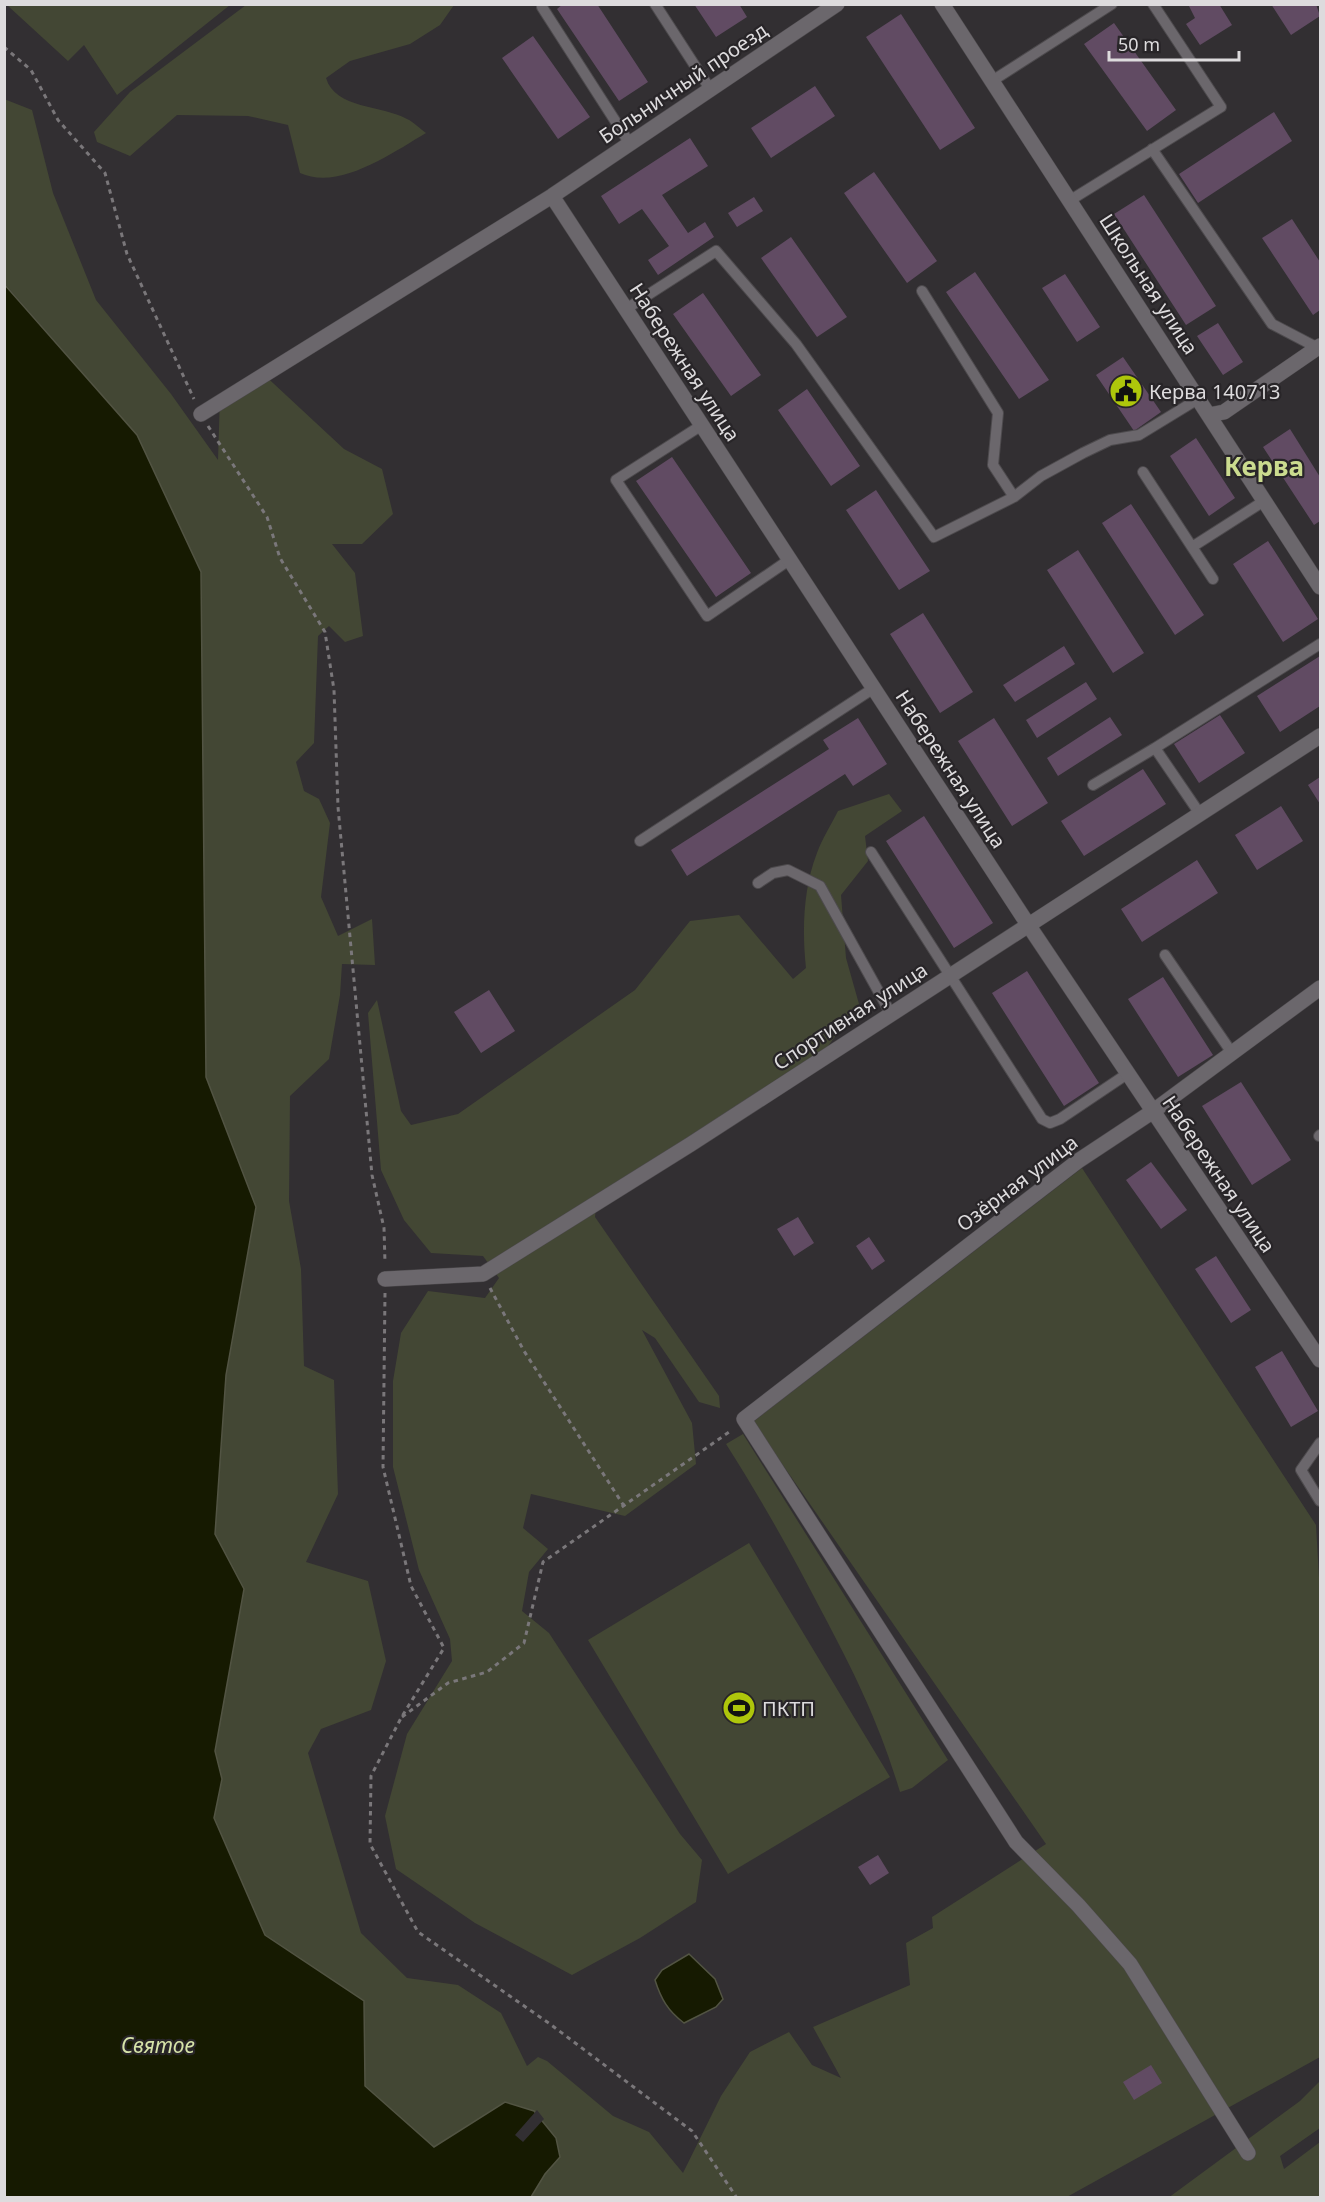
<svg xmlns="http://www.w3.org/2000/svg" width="1325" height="2202" viewBox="0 0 1325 2202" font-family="'Noto Sans',sans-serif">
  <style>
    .green { fill: #434734 }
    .water { fill: #161a01; stroke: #525443; stroke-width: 1.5 }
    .pier { fill: #322f32 }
    .building { fill: #614b63 }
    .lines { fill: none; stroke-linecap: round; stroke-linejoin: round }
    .service-casing { stroke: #4d4a4d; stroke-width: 12 }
    .minor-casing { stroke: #4d4a4d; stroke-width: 16 }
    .path { stroke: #7a777a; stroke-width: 3; stroke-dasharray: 4.5 4.5; stroke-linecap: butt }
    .service { stroke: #6b676c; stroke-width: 10 }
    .minor { stroke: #6b676c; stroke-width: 15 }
    .labels { text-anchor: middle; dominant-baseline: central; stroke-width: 4.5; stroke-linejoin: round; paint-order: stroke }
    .street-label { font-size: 20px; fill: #dddbdd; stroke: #282528 }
    .poi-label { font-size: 20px; fill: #dddbdd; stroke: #282528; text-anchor: start }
    .water-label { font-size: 21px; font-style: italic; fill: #d6e3a9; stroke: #282528 }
    .district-label { font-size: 26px; font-weight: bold; fill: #cbdb8f; stroke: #282528 }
  </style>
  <rect width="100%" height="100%" fill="#322f32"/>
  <path class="green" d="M 7,5 L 230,5 L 117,95 L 84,45 L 68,61 Z
    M 246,5 L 454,5 L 440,25 L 410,44 L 350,61 L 326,78 C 335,109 382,105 407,119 C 414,122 420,129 426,133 C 392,153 339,191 300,173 L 288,125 L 248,116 L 177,115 L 130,156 L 97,142 L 94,132 L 130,92 Z
    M 4,99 L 32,110 L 53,193 L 96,300 L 171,394 L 218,460 L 220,396 L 259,370 L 344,449 L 382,469 L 393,514 L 362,544 L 332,544 L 355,573 L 363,636 L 345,642 L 329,626 L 318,636 L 314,743 L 296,762 L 304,791 L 319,799 L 330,823 L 321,897 L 338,936 L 372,919 L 375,965 L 342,964 L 340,995 L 329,1059 L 290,1096 L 289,1201 L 301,1269 L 304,1366 L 334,1380 L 338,1494 L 306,1562 L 368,1581 L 386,1661 L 371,1710 L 321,1729 L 308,1753 L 361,1933 L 407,1978 L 458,1985 L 501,2013 L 527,2066 L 538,2057 L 547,2061 L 613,2116 L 649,2132 L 683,2173 L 721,2096 L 750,2052 L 789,2032 L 812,2065 L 841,2078 L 813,2027 L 910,1985 L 906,1943 L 933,1928 L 932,1917 L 1046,1844 L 753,1422 L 1082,1168 L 1316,1525 L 1320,1595 L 1320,2057 L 1065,2198 L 531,2197 L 545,2174 L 560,2157 L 505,2102 L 434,2147 L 365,2086 L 364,2001 L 265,1935 L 214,1818 L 222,1779 L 215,1751 L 244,1589 L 215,1534 L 226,1375 L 256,1207 L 206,1077 L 201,572 L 137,435 L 5,284 Z
    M 889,794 L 902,811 L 865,836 L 868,861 L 841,895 L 846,958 L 859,1004 L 809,1072 L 596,1208 L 595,1217 L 719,1396 L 720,1408 L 699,1402 L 655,1338 L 642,1330 L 692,1423 L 696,1464 L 625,1516 L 531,1494 L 523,1528 L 548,1549 L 529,1572 L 522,1611 L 549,1633 L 680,1834 L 702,1860 L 696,1902 L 640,1938 L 572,1975 L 475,1923 L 396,1869 L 385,1816 L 407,1734 L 452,1661 L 450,1639 L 419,1570 L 393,1467 L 393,1381 L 401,1333 L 428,1291 L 485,1298 L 499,1278 L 483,1256 L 431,1253 L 404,1220 L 381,1170 L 368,1013 L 377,1000 L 401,1111 L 411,1125 L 458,1114 L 635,990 L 690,921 L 739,915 L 793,979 L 806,968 C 802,931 803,889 817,853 C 822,839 831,825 838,811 Z
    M 743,1434 L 948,1760 L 912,1788 L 900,1792 C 880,1725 855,1674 822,1612 C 792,1554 761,1499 726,1444 Z
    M 749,1543 L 890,1777 L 728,1874 L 588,1640 Z
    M 1320,2081 L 1320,2128 L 1280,2156 L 1284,2169 L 1320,2142 L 1320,2197 L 1168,2198 L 1300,2101 Z"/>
  <path class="water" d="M 4,284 L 137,435 L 201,572 L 206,1077 L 256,1207 L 226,1375 L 215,1534 L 244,1589 L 215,1751 L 222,1779 L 214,1818 L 265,1935 L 364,2001 L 365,2086 L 434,2147 L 505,2102 L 534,2111 L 556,2138 L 560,2157 L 545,2174 L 531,2197 L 5,2197 Z
    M 689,1954 L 715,1979 L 723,1999 L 716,2007 L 684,2023 C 668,2011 661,1999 655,1980 L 662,1970 Z"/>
  <path class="pier" d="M 537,2110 L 544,2119 L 523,2142 L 515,2135 Z"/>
  <path class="building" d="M 563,4 L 597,4 L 648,82 L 619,101 L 557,9 Z
    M 694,4 L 739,4 L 747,17 L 716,37 Z
    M 1188,4 L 1219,4 L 1232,25 L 1200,45 L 1186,24 L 1195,18 Z
    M 1271,4 L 1316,4 L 1320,16 L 1291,35 Z
    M 901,14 L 975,128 L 940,150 L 866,37 Z
    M 1114,23 L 1176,110 L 1147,131 L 1084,44 Z
    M 533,36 L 590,117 L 558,139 L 502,58 Z
    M 815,86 L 835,116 L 771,158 L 751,128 Z
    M 1274,112 L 1292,141 L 1198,203 L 1179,174 Z
    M 690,138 L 708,166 L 662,195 L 688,233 L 705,222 L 714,237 L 658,275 L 648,260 L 669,246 L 642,209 L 619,224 L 601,196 Z
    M 874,172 L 937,261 L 907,283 L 844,193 Z
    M 1144,195 L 1216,306 L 1186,325 L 1114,214 Z
    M 754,197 L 763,211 L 737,227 L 728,213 Z
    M 1292,219 L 1320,262 L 1320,310 L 1313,315 L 1262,238 Z
    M 791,237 L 847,317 L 817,337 L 761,258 Z
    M 975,272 L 1049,380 L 1019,399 L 946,292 Z
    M 1065,274 L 1100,327 L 1077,342 L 1042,288 Z
    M 703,293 L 761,375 L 731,396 L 673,314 Z
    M 1218,323 L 1243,362 L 1223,375 L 1197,336 Z
    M 1123,357 L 1161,412 L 1134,431 L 1096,375 Z
    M 807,389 L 860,466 L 831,486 L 778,410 Z
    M 1290,429 L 1320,477 L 1320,521 L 1314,525 L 1263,447 Z
    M 1196,438 L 1235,498 L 1209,516 L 1170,456 Z
    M 672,457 L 751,573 L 716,597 L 636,481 Z
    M 876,490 L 930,571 L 899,590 L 846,510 Z
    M 1131,504 L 1204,615 L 1175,635 L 1102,523 Z
    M 1268,541 L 1318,619 L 1283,642 L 1233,564 Z
    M 1078,550 L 1144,653 L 1113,673 L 1047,570 Z
    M 923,613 L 973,692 L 940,713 L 890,634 Z
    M 1064,646 L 1075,664 L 1015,702 L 1003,685 Z
    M 1320,656 L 1320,706 L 1280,732 L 1257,696 Z
    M 1086,682 L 1097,699 L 1037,738 L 1026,720 Z
    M 1220,715 L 1245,753 L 1199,783 L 1174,744 Z
    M 1110,717 L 1122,735 L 1058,776 L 1047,758 Z
    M 858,718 L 887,764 L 853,786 L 845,774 L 687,876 L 671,850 L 829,749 L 823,740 Z
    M 994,718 L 1048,803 L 1012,826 L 958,741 Z
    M 1143,769 L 1166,804 L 1084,856 L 1061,821 Z
    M 1320,777 L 1320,804 L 1308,785 Z
    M 1281,806 L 1303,841 L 1257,870 L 1235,835 Z
    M 924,816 L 993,923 L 954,948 L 886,841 Z
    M 1197,860 L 1218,893 L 1142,942 L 1121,909 Z
    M 1027,971 L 1099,1083 L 1064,1106 L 992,993 Z
    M 1163,977 L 1213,1055 L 1178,1077 L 1128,999 Z
    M 489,990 L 515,1031 L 481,1053 L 454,1012 Z
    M 1241,1082 L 1291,1160 L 1252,1185 L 1202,1106 Z
    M 1151,1162 L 1187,1210 L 1161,1229 L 1126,1180 Z
    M 798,1217 L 814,1243 L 794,1256 L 777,1229 Z
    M 869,1237 L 885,1261 L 872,1270 L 856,1246 Z
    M 1216,1256 L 1251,1310 L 1231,1323 L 1195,1269 Z
    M 1282,1351 L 1318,1411 L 1291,1427 L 1255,1367 Z
    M 878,1855 L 889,1873 L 870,1885 L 858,1867 Z
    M 1151,2065 L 1162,2083 L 1134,2100 L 1123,2082 Z"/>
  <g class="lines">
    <g class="service-casing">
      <path id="service" d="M 655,4 L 710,89
        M 542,7 L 630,144
        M 992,81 L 1112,4
        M 1152,149 L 1272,324 L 1318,348
        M 1069,201 L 1221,107 L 1153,4
        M 922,291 L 998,413 L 993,465 L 1014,497 L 1041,476 L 1083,453 L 1110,440 L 1139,435 L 1198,399
        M 626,309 L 716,251 L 796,344 L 934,537 L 1014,497
        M 702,425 L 616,480 L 707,616 L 789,560
        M 1143,472 L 1192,547 L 1264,501
        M 1192,547 L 1213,579
        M 1155,748 L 1320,644
        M 1093,785 L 1155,748 L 1200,814
        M 640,841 L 874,688
        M 871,852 L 1042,1119 L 1050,1123 L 1060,1119 L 1127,1074
        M 758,883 L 773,873 L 788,870 L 820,886 L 891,1014
        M 1165,955 L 1232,1053
        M 1319,1136 L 1320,1135
        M 1320,1443 L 1301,1470 L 1320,1501"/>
    </g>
    <g class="minor-casing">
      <path id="minor" d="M 942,4 L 1320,587
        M 552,196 L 1029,926 L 1320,1360
        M 201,414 L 552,196 L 837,4
        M 1209,415 L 1224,412 L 1320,346
        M 385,1279 L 483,1274 L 691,1144 L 1320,736
        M 1248,2153 L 1130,1964 L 1078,1905 L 1016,1842 L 744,1419 L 1078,1161 L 1152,1112 L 1320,988"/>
    </g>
    <path class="path" d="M 4,47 L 31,70 L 58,120 L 105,173 L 127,254 L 194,399
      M 208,426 L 267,517 L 280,558 L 325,632 L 334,690 L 338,807 L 372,1175 L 384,1228 L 385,1263
      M 490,1288 L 524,1351 L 624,1506
      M 385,1293 L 383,1467 L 411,1586 L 444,1648 L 401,1718 L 371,1776 L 370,1844 L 418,1932 L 550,2024 L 692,2131 L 737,2198
      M 402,1717 L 448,1683 L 487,1672 L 524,1643 L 543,1562 L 732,1430"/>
    <use href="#service" class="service"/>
    <use href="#minor" class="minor"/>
  </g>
  <defs>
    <g id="civic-disc" transform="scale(1.725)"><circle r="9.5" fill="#aec60b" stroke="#282528"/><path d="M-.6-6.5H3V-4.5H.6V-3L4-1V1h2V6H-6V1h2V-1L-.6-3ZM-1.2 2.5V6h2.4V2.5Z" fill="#111"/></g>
    <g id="stadium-disc" transform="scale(1.725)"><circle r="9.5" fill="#aec60b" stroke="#282528"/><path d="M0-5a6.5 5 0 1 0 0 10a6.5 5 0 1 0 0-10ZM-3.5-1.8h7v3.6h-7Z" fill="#111"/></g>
  </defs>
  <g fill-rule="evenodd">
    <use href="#civic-disc" x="1126" y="391"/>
    <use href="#stadium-disc" x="739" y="1708"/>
  </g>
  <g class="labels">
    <g class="street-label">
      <text transform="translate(683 83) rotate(-34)">Больничный проезд</text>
      <text transform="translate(1149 284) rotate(57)">Школьная улица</text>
      <text transform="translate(685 362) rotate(57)">Набережная улица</text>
      <text transform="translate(951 769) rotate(57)">Набережная улица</text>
      <text transform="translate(850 1016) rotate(-33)">Спортивная улица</text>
      <text transform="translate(1219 1174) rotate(56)">Набережная улица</text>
      <text transform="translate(1017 1183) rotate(-37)">Озёрная улица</text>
    </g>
    <g class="poi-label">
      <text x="1149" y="391">Керва 140713</text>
      <text x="762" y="1708">ПКТП</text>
    </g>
    <g class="water-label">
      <text x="158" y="2045">Святое</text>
    </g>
    <g class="district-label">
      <text x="1264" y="466">Керва</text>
    </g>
  </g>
  <rect width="1325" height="2202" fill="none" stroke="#dddbdd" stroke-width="12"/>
  <path d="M1109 51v9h130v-9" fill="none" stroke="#dddbdd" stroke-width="3"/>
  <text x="1118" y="51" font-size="18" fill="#dddbdd" stroke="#282528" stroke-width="4.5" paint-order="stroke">50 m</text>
</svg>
